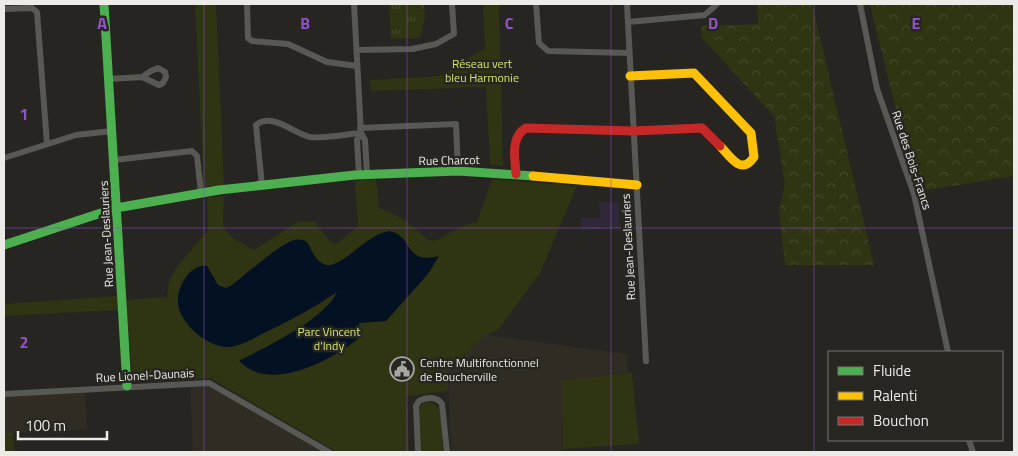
<svg xmlns="http://www.w3.org/2000/svg" width="1018" height="456" viewBox="0 0 1018 456" font-family="'Titillium Web',sans-serif">
  <style>
    .built { fill: #302c23 }
    .education { fill: #302836 }
    .grass { fill: url(#grass-tufts) }
    .forest { fill: url(#forest-crowns) }
    .green { fill: #2f3412 }
    .water { fill: #031123 }
    .lines { fill: none; stroke-linecap: round; stroke-linejoin: round }
    .street { stroke: #585855; stroke-width: 6 }
    .fast { stroke: #4caf50; stroke-width: 9 }
    .slow { stroke: #ffc107; stroke-width: 9 }
    .jam { stroke: #c62828; stroke-width: 9 }
    .grid { fill: none; stroke: #9252c7; stroke-width: 1; stroke-opacity: 0.55 }
    .labels { text-anchor: middle; dominant-baseline: central; stroke-width: 5; stroke-linejoin: round; paint-order: stroke }
    .park-label { font-size: 12px; fill: #d3e768; stroke: #272621 }
    .street-label { font-size: 12px; fill: #ecebe8; stroke: #272621 }
    .poi-label { font-size: 12px; fill: #ecebe8; stroke: #272621; text-anchor: start }
    .grid-label { font-size: 16px; text-anchor: middle; font-weight: bold; fill: #9252c7; stroke: #272621; stroke-width: 5; stroke-linejoin: round; paint-order: stroke }
  </style>
  <defs>
    <pattern id="grass-tufts" width="24" height="20" patternUnits="userSpaceOnUse" patternTransform="scale(1.25)"><rect width="24" height="20" fill="#2f3412"/><path d="M3 7l-1-3M5 7V3M7 7l1-3M15 17l-1-3M17 17v-4M19 17l1-3" fill="none" stroke="#434829"/></pattern>
    <pattern id="forest-crowns" width="20" height="18" patternUnits="userSpaceOnUse" patternTransform="scale(1.25)"><rect width="20" height="18" fill="#2f3412"/><path d="M2 6a3 3 0 1 1 6 0M12 15a3 3 0 1 1 6 0" fill="none" stroke="#434829"/></pattern>
  </defs>
  <rect width="100%" height="100%" fill="#262522"/>
  <path class="built" d="M 486,335 L 626,354 L 628,374 L 561,380 L 563,452 L 451,452 L 448,372 Z
    M 209,383 L 329,452 L 193,452 L 190,384 Z
    M 85,389 L 87,430 L 4,433 L 4,394 Z"/>
  <path class="education" d="M 597,201 L 619,203 L 620,228 L 581,230 L 581,218 L 600,218 L 599,205 Z"/>
  <path class="grass" d="M 389,4 L 424,4 L 425,17 L 420,38 L 391,39 Z"/>
  <path class="forest" d="M 757,4 L 812,4 L 874,265 L 785,265 L 779,211 L 785,184 L 774,116 L 702,38 L 701,26 L 758,24 Z
    M 891,4 L 1014,4 L 1014,176 L 922,191 L 893,98 L 870,5 Z
    M 4,433 L 13,433 L 14,452 L 4,452 Z"/>
  <path class="green" d="M 195,4 L 216,4 L 224,185 L 204,187 Z
    M 483,4 L 499,4 L 503,166 L 490,165 L 486,87 L 371,91 L 370,80 L 441,76 L 485,48 Z
    M 376,179 L 379,208 C 402,217 411,224 429,241 L 437,240 L 462,226 L 477,222 L 492,179 L 577,186 L 540,273 L 498,330 L 486,335 L 448,372 L 448,391 L 407,396 L 409,452 L 337,452 L 210,378 L 133,381 L 126,300 L 167,297 L 169,281 L 176,268 L 208,230 L 207,197 L 224,196 L 223,227 L 234,239 L 254,250 L 299,221 L 315,222 L 330,242 L 336,244 L 358,226 L 355,181 Z
    M 117,296 L 118,310 L 4,316 L 4,304 Z
    M 632,373 L 639,444 L 563,449 L 561,380 Z
    M 431,402 L 440,409 L 443,452 L 420,452 L 419,408 L 424,403 Z"/>
  <path class="water" d="M 389,231 C 414,235 403,265 439,256 L 428,274 L 386,321 L 359,323 L 359,338 C 334,358 292,381 259,373 C 251,371 245,366 239,361 C 266,347 325,319 337,292 C 314,308 289,321 264,333 C 254,338 241,346 229,347 C 217,348 204,340 195,332 C 186,324 177,312 178,299 C 178,286 191,263 207,266 L 218,285 L 226,288 L 232,285 C 247,274 278,245 294,240 C 298,239 302,240 306,241 C 311,247 313,256 319,261 C 322,263 326,266 330,265 C 348,262 366,235 389,231 Z"/>
  <g class="lines">
    <path class="street" d="M 247,4 L 248,38 L 252,41 L 288,44 L 327,62 L 357,66
      M 354,4 L 361,133 L 365,140 L 367,174
      M 536,4 L 539,43 L 548,51 L 629,53
      M 627,4 L 646,361
      M 860,4 L 877,89 L 914,194 L 948,352
      M 4,9 L 32,8 L 37,12 L 47,144
      M 628,22 L 705,15 L 717,4
      M 357,50 L 412,49 L 436,44 L 454,34 L 452,4
      M 109,79 L 142,77 L 159,85 L 163,83 L 166,77 L 165,72 L 158,68 L 151,71 L 142,77
      M 360,128 L 456,124 L 458,171
      M 4,158 L 76,135 L 112,131
      M 114,160 L 192,151 L 197,156 L 201,193
      M 359,175 L 357,140 L 361,133
      M 262,186 L 256,125 C 272,112 293,133 310,137 C 321,139 348,134 361,133
      M 4,394 L 209,383 L 329,452
      M 969,440 L 973,452
      M 418,452 L 416,406 L 419,401 C 428,397 436,396 442,404 L 447,452"/>
    <path class="fast" d="M 104,4 L 127,386
      M 4,245 L 116,208 L 219,190 L 355,175 L 458,171 L 533,176"/>
    <path class="slow" d="M 630,76 L 694,73 L 751,133 L 754,157 C 741,176 731,157 720,146
      M 533,176 L 637,185"/>
    <path class="jam" d="M 516,174 C 515,159 510,137 526,128 L 633,131 L 702,128 L 720,146"/>
  </g>
  <path class="grid" d="M 204,4 L 204,452M 407,4 L 407,452M 611,4 L 611,452M 814,4 L 814,452M 4,228 L 1014,228"/>
  <defs>
    <g id="civic-ring" transform="scale(1.25)"><circle r="9.5" fill="#272621" stroke="#a7a6a3" stroke-width="1.5"/><path d="M-.6-6.5H3V-4.5H.6V-3L4-1V1h2V6H-6V1h2V-1L-.6-3ZM-1.2 2.5V6h2.4V2.5Z" fill="#a7a6a3"/></g>
  </defs>
  <g fill-rule="evenodd">
    <use href="#civic-ring" x="402" y="369"/>
  </g>
  <g class="labels">
    <g class="park-label">
      <text x="482" y="63">Réseau vert<tspan x="482" dy="14">bleu Harmonie</tspan></text>
      <text x="329" y="331">Parc Vincent<tspan x="329" dy="14">d'Indy</tspan></text>
    </g>
    <g class="street-label">
      <text transform="translate(449 160) rotate(-1)">Rue Charcot</text>
      <text transform="translate(912 160) rotate(72)">Rue des Bois-Francs</text>
      <text transform="translate(106 234) rotate(-93)">Rue Jean-Deslauriers</text>
      <text transform="translate(628 247) rotate(-93)">Rue Jean-Deslauriers</text>
      <text transform="translate(145 375) rotate(-3)">Rue Lionel-Daunais</text>
    </g>
    <g class="poi-label">
      <text x="420" y="362">Centre Multifonctionnel<tspan x="420" dy="14">de Boucherville</tspan></text>
    </g>
  </g>
  <g class="grid-label">
    <text x="102" y="29">A</text>
    <text x="305" y="29">B</text>
    <text x="509" y="29">C</text>
    <text x="713" y="29">D</text>
    <text x="916" y="29">E</text>
    <text x="24" y="120">1</text>
    <text x="24" y="348">2</text>
  </g>
  <rect width="1018" height="456" fill="none" stroke="#ecebe8" stroke-width="10"/>
  <rect x="828" y="351" width="175" height="90" fill="#272621" stroke="#767571"/>
  <rect x="838" y="367" width="25" height="8" fill="#4caf50" stroke="#767571"/>
  <text x="873" y="376" font-size="15" fill="#ecebe8">Fluide</text>
  <rect x="838" y="392" width="25" height="8" fill="#ffc107" stroke="#767571"/>
  <text x="873" y="401" font-size="15" fill="#ecebe8">Ralenti</text>
  <rect x="838" y="417" width="25" height="8" fill="#c62828" stroke="#767571"/>
  <text x="873" y="426" font-size="15" fill="#ecebe8">Bouchon</text>
  <path d="M18 431v8h89v-8" fill="none" stroke="#ecebe8" stroke-width="2.5"/>
  <text x="25" y="431" font-size="15" fill="#ecebe8" stroke="#272621" stroke-width="4" paint-order="stroke">100 m</text>
</svg>
